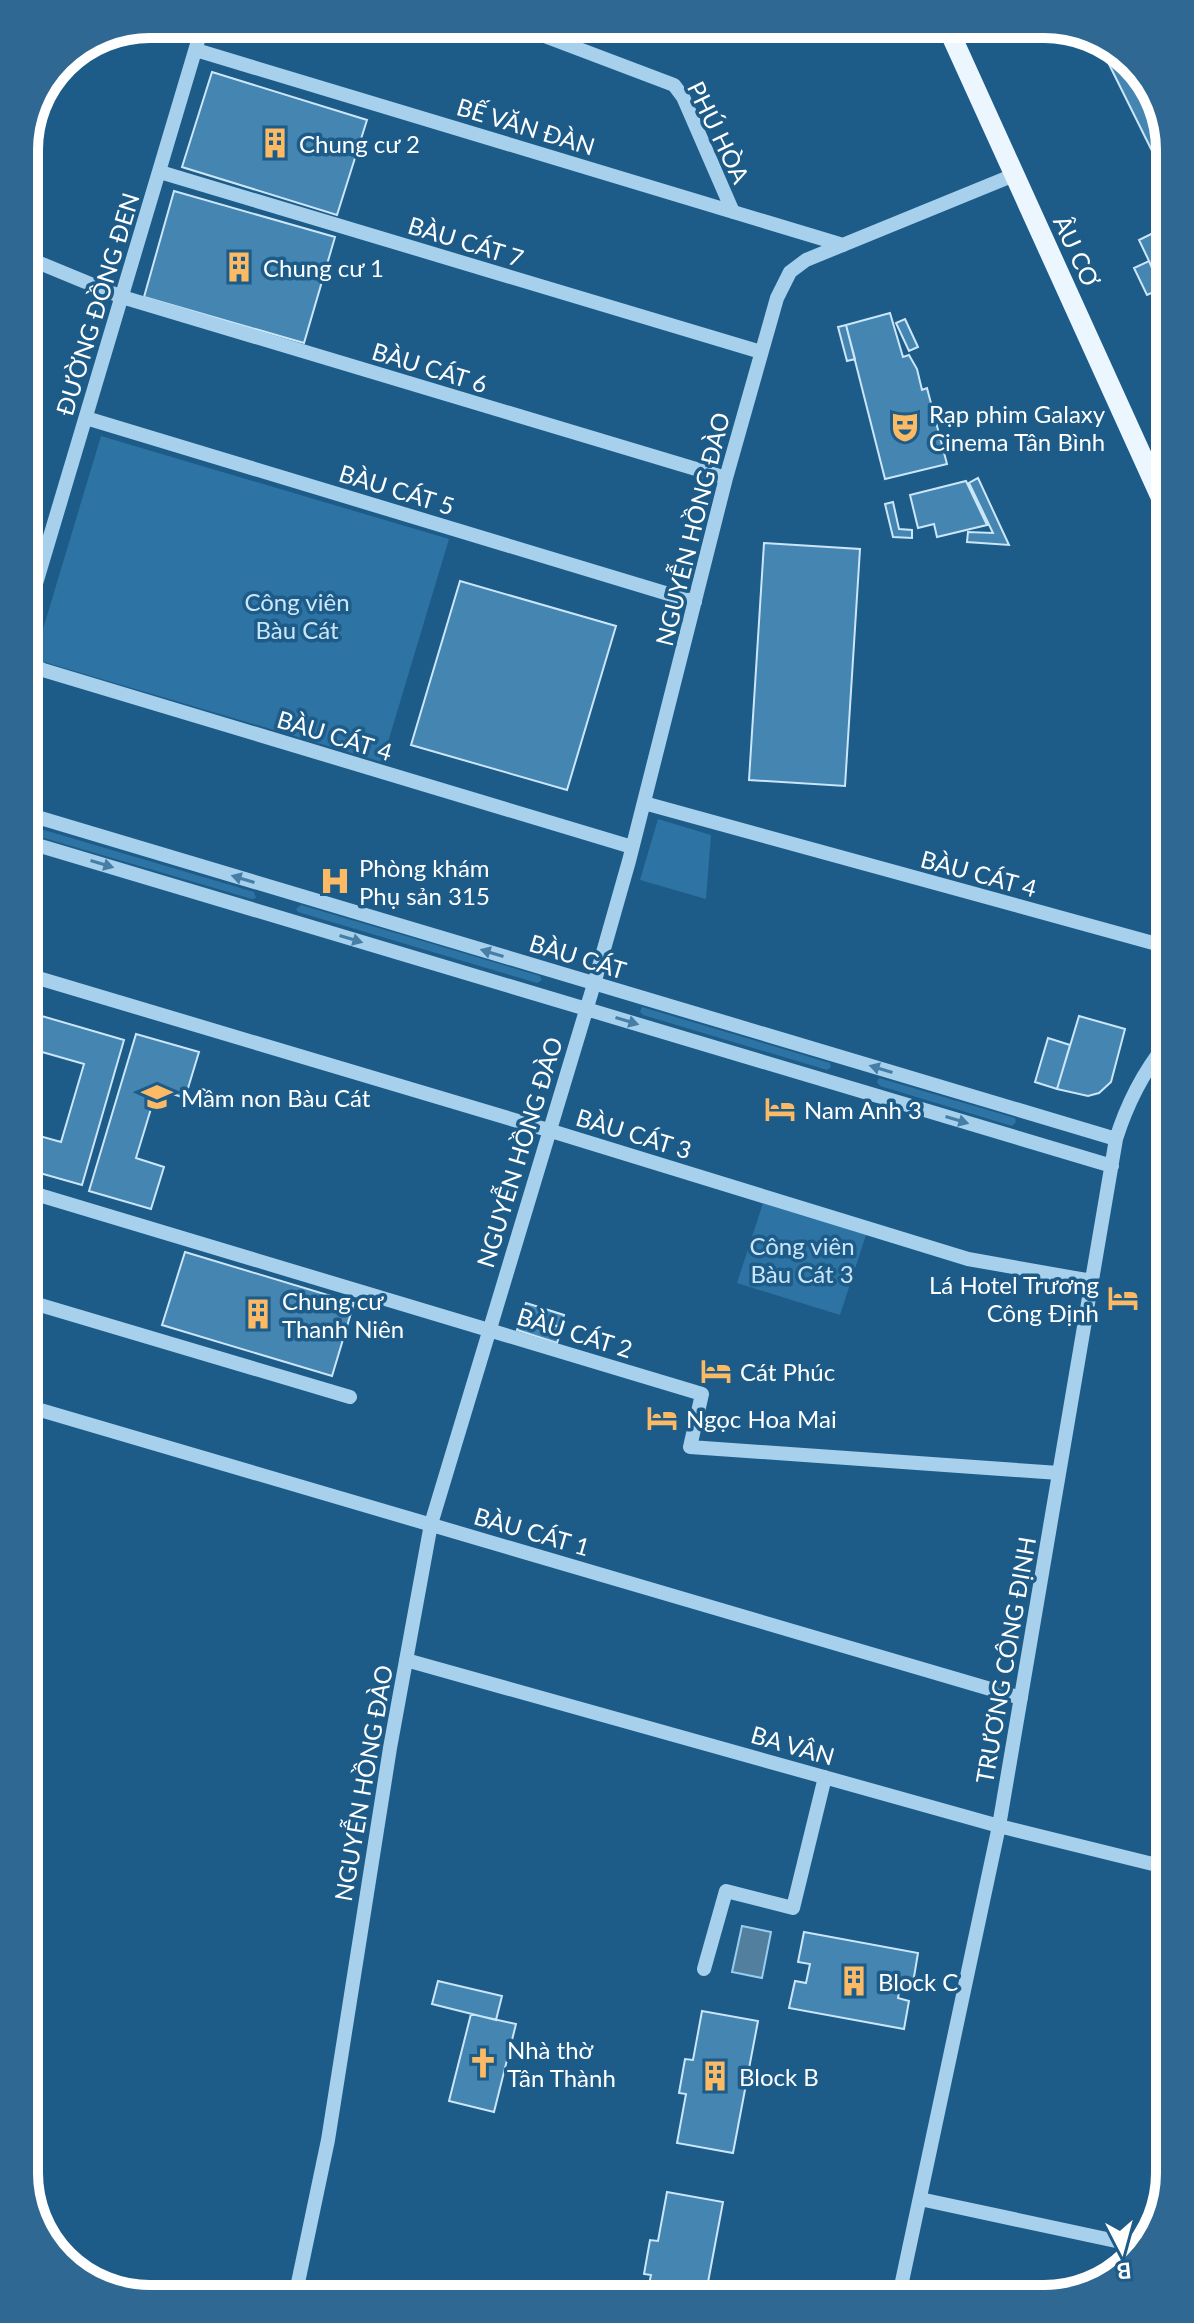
<svg xmlns="http://www.w3.org/2000/svg" width="1194" height="2323" viewBox="0 0 1194 2323" font-family="Lato,sans-serif">
  <style>
    .green { fill: #2d74a4 }
    .water { fill: #527f9e; stroke: #99cded; stroke-width: 2 }
    .building { fill: #4585b1; stroke: #cbe6f8; stroke-width: 2 }
    .lines { fill: none; stroke-linecap: round; stroke-linejoin: round }
    .minor { stroke: #a6d0ec; stroke-width: 14 }
    .major { stroke: #ebf6ff; stroke-width: 20 }
    .oneway { fill: #467ea6 }
    .labels { text-anchor: middle; dominant-baseline: central; stroke-width: 7; stroke-linejoin: round; paint-order: stroke }
    .street-label { font-size: 24px; fill: #fff; stroke: #1d5b88 }
    .poi-label { font-size: 24px; fill: #fff; stroke: #1d5b88; text-anchor: start }
    .park-label { font-size: 24px; fill: #cbe6f8; stroke: #1d5b88 }
    .rim { fill: none; stroke: #fff; stroke-width: 10 }
  </style>
  <rect width="100%" height="100%" fill="#1d5b88"/>
  <path class="green" d="M 101,436 L 449,539 L 382,762 L 34,659 Z
    M 658,819 L 711,835 L 706,899 L 640,880 Z
    M 27,825 L 254,892 L 256,898 L 252,899 L 27,833 Z
    M 301,905 L 540,976 L 542,980 L 537,983 L 298,912 L 296,909 Z
    M 642,1007 L 830,1063 L 831,1067 L 827,1070 L 643,1015 L 640,1012 Z
    M 879,1078 L 1015,1118 L 1016,1122 L 1012,1126 L 880,1086 L 877,1082 Z
    M 763,1203 L 866,1235 L 840,1315 L 737,1283 Z"/>
  <path class="water" d="M 742,1926 L 771,1932 L 762,1978 L 732,1972 Z"/>
  <path class="building" d="M 1097,40 L 1114,45 L 1160,101 L 1161,169 Z
    M 212,72 L 367,120 L 337,215 L 182,167 Z
    M 174,191 L 335,237 L 304,343 L 144,297 Z
    M 1161,229 L 1161,286 L 1139,240 Z
    M 1149,261 L 1161,289 L 1147,295 L 1134,268 Z
    M 890,313 L 903,357 L 909,355 L 917,369 L 922,390 L 927,388 L 947,464 L 885,479 L 846,325 Z
    M 905,319 L 918,347 L 909,351 L 896,323 Z
    M 846,325 L 855,359 L 847,361 L 838,327 Z
    M 978,478 L 1009,545 L 967,542 L 968,532 L 993,533 L 969,483 Z
    M 966,481 L 987,525 L 937,537 L 934,524 L 918,528 L 910,495 Z
    M 893,502 L 899,529 L 912,530 L 912,538 L 893,537 L 885,504 Z
    M 764,543 L 860,549 L 845,786 L 749,780 Z
    M 460,581 L 616,626 L 567,790 L 411,745 Z
    M 28,1012 L 124,1040 L 82,1185 L 29,1170 L 29,1133 L 61,1142 L 84,1064 L 28,1048 Z
    M 1079,1016 L 1125,1029 L 1111,1082 L 1099,1093 L 1088,1096 L 1057,1089 Z
    M 136,1034 L 199,1052 L 185,1098 L 157,1089 L 136,1158 L 164,1167 L 151,1209 L 89,1191 Z
    M 1048,1038 L 1070,1045 L 1057,1089 L 1035,1082 Z
    M 185,1252 L 354,1303 L 332,1376 L 162,1325 Z
    M 526,1303 L 564,1315 L 560,1327 L 522,1315 Z
    M 522,1315 L 562,1328 L 557,1343 L 517,1330 Z
    M 804,1932 L 918,1953 L 913,1983 L 901,1980 L 898,1998 L 909,2001 L 904,2029 L 789,2008 L 795,1981 L 806,1983 L 810,1964 L 798,1962 Z
    M 438,1981 L 502,1996 L 496,2020 L 432,2004 Z
    M 702,2011 L 758,2021 L 733,2153 L 677,2143 L 686,2094 L 679,2093 L 685,2059 L 693,2060 Z
    M 471,2014 L 516,2024 L 494,2112 L 449,2101 Z
    M 667,2192 L 723,2202 L 706,2293 L 647,2294 L 651,2275 L 644,2274 L 650,2240 L 658,2241 Z"/>
  <g class="lines">
    <path class="minor" d="M 527,24 L 534,32 L 674,85 L 683,97 L 733,212
      M 196,50 L 843,245
      M 160,172 L 761,352
      M 25,257 L 122,297 L 726,478
      M 86,418 L 695,602
      M 26,617 L 203,24
      M 27,662 L 43,670 L 632,847
      M 644,803 L 1164,946
      M 27,814 L 1116,1139
      M 27,842 L 1112,1166
      M 28,975 L 548,1130 L 968,1259 L 1092,1281
      M 29,1192 L 702,1394 L 690,1447 L 1059,1473
      M 30,1302 L 350,1397
      M 30,1407 L 1021,1698
      M 406,1660 L 999,1826 L 1169,1868
      M 704,1969 L 726,1891 L 793,1908 L 825,1777
      M 920,2199 L 1144,2247
      M 900,2291 L 999,1826 L 1116,1139 C 1127,1104 1142,1074 1165,1045
      M 295,2297 L 328,2140 L 390,1748 L 431,1524 L 594,984 L 629,861 L 726,478 L 777,298 L 790,272 L 806,260 L 1014,175"/>
    <path class="major" d="M 946,24 L 1162,500"/>
  </g>
  <defs><path id="oneway-solid" d="M-6-.8H1V-3.2L6.5 0L1 3.2V.8H-6Z" transform="scale(2)"/></defs>
  <g class="oneway">
    <use href="#oneway-solid" transform="translate(102 864) rotate(17)"/>
    <use href="#oneway-solid" transform="translate(243 879) rotate(-163)"/>
    <use href="#oneway-solid" transform="translate(351 939) rotate(17)"/>
    <use href="#oneway-solid" transform="translate(492 953) rotate(-163)"/>
    <use href="#oneway-solid" transform="translate(627 1021) rotate(17)"/>
    <use href="#oneway-solid" transform="translate(881 1069) rotate(-163)"/>
    <use href="#oneway-solid" transform="translate(957 1120) rotate(17)"/>
  </g>
  <defs>
    <g id="building-bare" transform="scale(2.4)"><path d="M-4-6H4V6H1V3H-1V6H-4ZM-2.5-4.3h1.7v1.8h-1.7ZM.8-4.3h1.7v1.8H.8ZM-2.5-1h1.7V.8h-1.7ZM.8-1h1.7V.8H.8Z" fill="#fcba64" stroke="#1d5b88" stroke-width="2.5" paint-order="stroke"/></g>
    <g id="theatre-bare" transform="scale(2.4)"><path d="M-5-5.5Q0-4 5-5.5V0Q5 5 0 6Q-5 5-5 0ZM-3.3-2.5H-1v1.5H-3.3ZM1-2.5H3.3v1.5H1ZM-2.8 1Q0 5.5 2.8 1Z" fill="#fcba64" stroke="#1d5b88" stroke-width="2.5" paint-order="stroke"/></g>
    <g id="hospital-bare" transform="scale(2.4)"><path d="M-5-5h3v3.5h4V-5h3V5h-3V1.5h-4V5h-3Z" fill="#fcba64" stroke="#1d5b88" stroke-width="2.5" paint-order="stroke"/></g>
    <g id="school-bare" transform="scale(2.4)"><path d="M0-5L7-2L0 1L-7-2ZM-4 1L0 2.5L4 1V4Q0 6-4 4Z" fill="#fcba64" stroke="#1d5b88" stroke-width="2.5" paint-order="stroke"/></g>
    <g id="hotel-bare" transform="scale(2.4)"><path d="M-6-4.5h1.5V1H6V5H4.5V3h-9V5H-6ZM-4 0a1.8 1.8 0 1 1 3.6 0ZM.5 0V-2.5h3Q6-2.5 6 0Z" fill="#fcba64" stroke="#1d5b88" stroke-width="2.5" paint-order="stroke"/></g>
    <g id="church-bare" transform="scale(2.4)"><path d="M-1.2-6h2.4v3.5h3.3v2.4h-3.3V6h-2.4V-.1h-3.3v-2.4h3.3Z" fill="#fcba64" stroke="#1d5b88" stroke-width="2.5" paint-order="stroke"/></g>
  </defs>
  <g fill-rule="evenodd">
    <use href="#building-bare" x="275" y="143"/>
    <use href="#building-bare" x="239" y="267"/>
    <use href="#theatre-bare" x="905" y="427"/>
    <use href="#hospital-bare" x="335" y="881"/>
    <use href="#school-bare" x="157" y="1097"/>
    <use href="#hotel-bare" x="780" y="1109"/>
    <use href="#hotel-bare" x="1123" y="1298"/>
    <use href="#building-bare" x="258" y="1314"/>
    <use href="#hotel-bare" x="716" y="1371"/>
    <use href="#hotel-bare" x="662" y="1418"/>
    <use href="#building-bare" x="854" y="1981"/>
    <use href="#church-bare" x="483" y="2063"/>
    <use href="#building-bare" x="715" y="2076"/>
  </g>
  <g class="labels">
    <g class="street-label">
      <text transform="translate(526 126) rotate(17)">BẾ VĂN ĐÀN</text>
      <text transform="translate(719 132) rotate(64)">PHÚ HÒA</text>
      <text transform="translate(466 241) rotate(17)">BÀU CÁT 7</text>
      <text transform="translate(1077 251) rotate(65)">ÂU CƠ</text>
      <text transform="translate(97 304) rotate(-73)">ĐƯỜNG ĐỒNG ĐEN</text>
      <text transform="translate(430 367) rotate(17)">BÀU CÁT 6</text>
      <text transform="translate(397 489) rotate(17)">BÀU CÁT 5</text>
      <text transform="translate(692 529) rotate(-76)">NGUYỄN HỒNG ĐÀO</text>
      <text transform="translate(335 735) rotate(17)">BÀU CÁT 4</text>
      <text transform="translate(979 873) rotate(15)">BÀU CÁT 4</text>
      <text transform="translate(578 956) rotate(17)">BÀU CÁT</text>
      <text transform="translate(634 1133) rotate(17)">BÀU CÁT 3</text>
      <text transform="translate(519 1152) rotate(-73)">NGUYỄN HỒNG ĐÀO</text>
      <text transform="translate(575 1332) rotate(17)">BÀU CÁT 2</text>
      <text transform="translate(532 1531) rotate(16)">BÀU CÁT 1</text>
      <text transform="translate(1005 1660) rotate(-80)">TRƯƠNG CÔNG ĐỊNH</text>
      <text transform="translate(793 1745) rotate(16)">BA VÂN</text>
      <text transform="translate(363 1783) rotate(-80)">NGUYỄN HỒNG ĐÀO</text>
    </g>
    <g class="poi-label">
      <text x="299" y="143">Chung cư 2</text>
      <text x="263" y="267">Chung cư 1</text>
      <text x="929" y="413">Rạp phim Galaxy<tspan x="929" dy="28">Cinema Tân Bình</tspan></text>
      <text x="359" y="867">Phòng khám<tspan x="359" dy="28">Phụ sản 315</tspan></text>
      <text x="181" y="1097">Mầm non Bàu Cát</text>
      <text x="804" y="1109">Nam Anh 3</text>
      <text x="1099" y="1284" text-anchor="end">Lá Hotel Trương<tspan x="1099" dy="28">Công Định</tspan></text>
      <text x="282" y="1300">Chung cư<tspan x="282" dy="28">Thanh Niên</tspan></text>
      <text x="740" y="1371">Cát Phúc</text>
      <text x="686" y="1418">Ngọc Hoa Mai</text>
      <text x="878" y="1981">Block C</text>
      <text x="507" y="2049">Nhà thờ<tspan x="507" dy="28">Tân Thành</tspan></text>
      <text x="739" y="2076">Block B</text>
    </g>
    <g class="park-label">
      <text x="297" y="601">Công viên<tspan x="297" dy="28">Bàu Cát</tspan></text>
      <text x="802" y="1245">Công viên<tspan x="802" dy="28">Bàu Cát 3</tspan></text>
    </g>
  </g>
  <path d="M0 0H1194V2323H0ZM150 38H1044A112 112 0 0 1 1156 150V2173A112 112 0 0 1 1044 2285H150A112 112 0 0 1 38 2173V150A112 112 0 0 1 150 38Z" fill="#2f6892" fill-rule="evenodd"/>
  <path class="rim" d="M150 38H1044A112 112 0 0 1 1156 150V2173A112 112 0 0 1 1044 2285H150A112 112 0 0 1 38 2173V150A112 112 0 0 1 150 38Z"/>
  <g transform="translate(1122 2251) rotate(174)" stroke="#1d5b88" stroke-width="6" paint-order="stroke">
  <path d="M0-6L14 30L0 20L-14 30Z" fill="#ffffff"/>
  <text y="-12" font-size="22" font-weight="bold" text-anchor="middle" fill="#ffffff">B</text>
  </g>
</svg>
